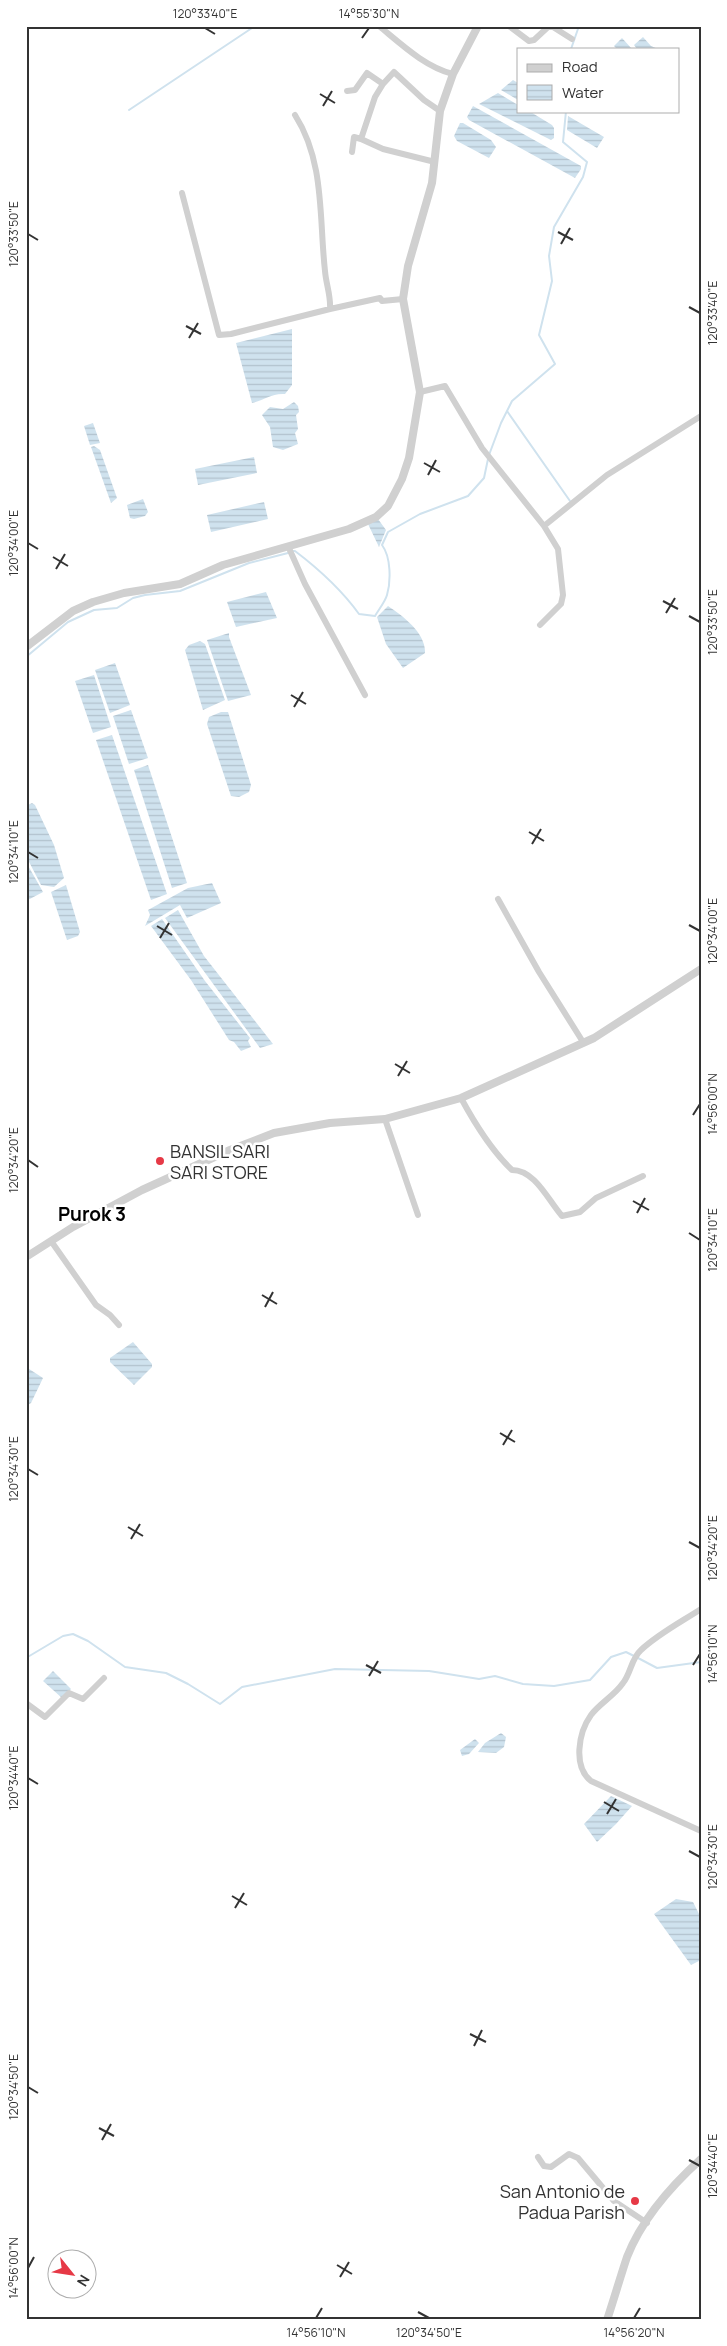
<svg xmlns="http://www.w3.org/2000/svg" width="727" height="2346" viewBox="0 0 727 2346" font-family="Manrope,sans-serif">
  <style>
    .water { fill: url(#water-rules) }
    .lines { fill: none; stroke-linecap: round; stroke-linejoin: round }
    .stream { stroke: #cfe2ee; stroke-width: 2 }
    .minor { stroke: #d0d0d0; stroke-width: 6 }
    .tertiary { stroke: #d0d0d0; stroke-width: 8 }
    .ticks { fill: none; stroke: #333; stroke-width: 2 }
    .poi-dot { fill: #e63946; stroke: #fff; stroke-width: 2 }
    .labels { text-anchor: middle; dominant-baseline: central; stroke-width: 5; stroke-linejoin: round; paint-order: stroke }
    .poi-label { font-size: 18px; fill: #333; stroke: #fff; text-anchor: start }
    .neighbourhood-label { font-size: 19px; font-weight: bold; fill: #000; stroke: #fff }
    .neatline { fill: none; stroke: #333; stroke-width: 2 }
    .ticks-label { font-size: 12px; text-anchor: middle; fill: #333 }
  </style>
  <defs>
    <pattern id="water-rules" width="6" height="5" patternUnits="userSpaceOnUse" patternTransform="scale(1.25)"><rect width="6" height="5" fill="#cfe2ee"/><path d="M0 2.5h6" fill="none" stroke="#b2c2cd"/></pattern>
  </defs>
  <rect width="100%" height="100%" fill="#fff"/>
  <path class="water" d="M 643,37 L 651,46 L 658,49 L 637,49 L 634,45 Z
    M 622,38 L 632,49 L 617,49 L 614,46 Z
    M 513,80 L 518,83 L 518,100 L 501,90 Z
    M 498,93 L 518,105 L 518,111 L 529,111 L 552,125 L 554,128 L 554,138 L 551,140 L 479,104 Z
    M 473,106 L 581,166 L 581,169 L 575,178 L 469,120 L 467,117 Z
    M 568,116 L 604,137 L 597,148 L 567,130 Z
    M 460,123 L 463,123 L 491,140 L 496,147 L 489,158 L 457,141 L 454,136 Z
    M 292,329 L 292,385 L 285,394 C 271,393 265,400 252,403 L 236,343 Z
    M 294,402 L 298,406 L 299,412 L 296,415 L 298,429 L 295,433 L 298,444 L 283,450 L 273,447 L 270,427 L 262,415 L 270,407 L 283,409 Z
    M 93,423 L 100,443 L 90,445 L 84,426 Z
    M 94,446 L 100,450 L 117,498 L 111,503 L 91,447 Z
    M 254,457 L 257,473 L 198,485 L 195,469 Z
    M 143,499 L 148,512 L 145,516 L 134,519 L 130,518 L 127,505 Z
    M 264,502 L 268,519 L 211,532 L 207,515 Z
    M 378,519 L 386,530 L 379,547 L 368,524 Z
    M 266,592 L 277,618 L 236,627 L 227,602 Z
    M 388,606 C 403,616 426,633 425,653 L 403,668 L 386,644 L 377,617 Z
    M 229,633 L 229,637 L 251,695 L 228,701 L 207,640 Z
    M 200,641 L 205,644 L 225,700 L 203,710 L 185,650 L 189,645 Z
    M 115,663 L 130,705 L 110,713 L 95,670 Z
    M 94,675 L 111,727 L 93,733 L 75,681 Z
    M 131,710 L 148,758 L 129,764 L 113,716 Z
    M 221,712 L 228,712 L 251,785 L 249,792 L 239,797 L 231,796 L 207,724 L 209,717 Z
    M 112,735 L 167,894 L 151,900 L 96,740 Z
    M 148,765 L 187,883 L 172,888 L 134,770 Z
    M 32,803 L 35,805 L 54,845 L 64,878 L 54,887 L 41,885 L 26,856 L 26,806 Z
    M 26,862 L 43,892 L 26,901 Z
    M 212,883 L 221,903 L 187,918 L 180,905 L 145,926 L 150,915 L 148,910 L 188,888 Z
    M 66,885 L 80,932 L 78,936 L 67,940 L 51,892 Z
    M 178,910 L 204,956 L 273,1044 L 260,1048 L 165,918 Z
    M 162,919 L 205,981 L 250,1038 L 248,1041 L 251,1047 L 241,1051 L 234,1042 L 229,1040 L 191,980 L 151,926 Z
    M 133,1342 L 152,1364 L 152,1367 L 134,1385 L 110,1362 L 110,1358 Z
    M 26,1367 L 43,1378 L 31,1403 L 26,1406 Z
    M 53,1671 L 71,1689 L 62,1698 L 43,1681 Z
    M 501,1733 L 506,1737 L 504,1747 L 496,1753 L 478,1752 L 485,1743 Z
    M 475,1739 L 479,1743 L 469,1754 L 462,1756 L 460,1750 Z
    M 611,1796 L 632,1806 L 616,1824 L 597,1842 L 584,1824 Z
    M 676,1899 L 693,1902 L 701,1918 L 701,1960 L 691,1965 L 654,1914 Z"/>
  <g class="lines">
    <path class="stream" d="M 571,49 L 579,26
      M 129,110 L 255,26
      M 507,411 L 570,501
      M 489,455 L 501,423 L 512,401 L 555,364 L 539,335 L 552,281 L 549,256 L 554,227 L 583,177 L 587,162 L 563,142 L 566,111
      M 293,551 L 295,551 C 320,570 341,589 359,614 L 375,616 C 379,609 385,602 387,595 C 391,581 391,557 382,545 L 388,532 L 420,514 L 468,496 L 484,478 L 488,459
      M 26,657 L 68,622 L 94,610 L 117,608 L 133,598 L 145,595 L 180,591 L 249,563 L 288,553
      M 26,1658 L 63,1636 L 73,1634 L 88,1641 L 125,1667 L 166,1673 L 188,1684 L 220,1704 L 242,1687 L 335,1669 L 429,1671 L 479,1679 L 495,1676 L 523,1684 L 554,1686 L 590,1680 L 611,1657 L 626,1652 L 634,1656
      M 638,1658 L 657,1668 L 701,1662"/>
    <path class="minor" d="M 379,26 C 401,44 425,67 453,74
      M 509,26 L 529,41 L 534,40 L 548,27 L 553,27 L 572,39
      M 383,84 L 375,97 L 361,139 L 383,149 L 435,162
      M 347,91 L 355,90 L 367,73 L 383,84 L 394,72 L 424,100 L 440,111
      M 295,115 C 325,162 319,218 325,271 C 326,284 331,296 330,309 L 380,298 L 382,301 L 403,299
      M 352,152 L 354,137 L 361,139
      M 182,193 L 219,335 L 231,334 L 330,309
      M 420,392 L 445,386 L 482,448 L 544,526 L 607,475 L 701,416
      M 288,546 L 305,584 L 365,695
      M 540,625 L 561,604 L 563,595 L 558,549 L 544,526
      M 498,899 L 539,972 L 583,1042
      M 461,1098 C 475,1124 491,1150 512,1170 C 535,1170 548,1200 562,1216 L 580,1212 L 596,1198 L 643,1176
      M 385,1119 L 418,1215
      M 51,1241 L 96,1305 L 110,1315 L 119,1325
      M 701,1609 C 681,1622 658,1634 641,1650 C 631,1659 631,1673 623,1683 C 614,1696 600,1703 591,1715 C 578,1733 573,1767 591,1781 L 701,1831
      M 26,1703 L 45,1717 L 69,1693 L 83,1699 L 104,1678
      M 538,2157 L 544,2166 L 551,2167 L 569,2154 L 578,2158 L 614,2201 L 647,2223"/>
    <path class="tertiary" d="M 26,647 L 73,611 L 93,602 L 124,593 L 180,584 L 223,565 L 349,529 L 376,517 L 388,506 L 402,479 L 409,458 L 420,392 L 403,299 L 408,266 L 432,183 L 440,111 L 453,74 L 478,26
      M 26,1257 L 73,1227 L 142,1190 L 230,1150 L 274,1133 L 330,1123 L 385,1119 L 461,1098 L 594,1038 L 701,969
      M 607,2320 C 614,2299 620,2278 627,2257 C 642,2219 671,2186 701,2159"/>
  </g>
  <path class="ticks" d="M 205,28 L 215,34M 362,38 L 369,28M 320,94 L 335,103M 323,106 L 332,91M 558,232 L 573,240M 28,234 L 38,240M 561,244 L 570,228M 689,307 L 700,313M 186,326 L 201,334M 189,338 L 198,323M 424,463 L 440,472M 428,475 L 436,460M 28,543 L 38,549M 53,557 L 68,566M 56,569 L 65,554M 663,601 L 678,609M 666,613 L 675,598M 689,616 L 700,622M 291,695 L 306,704M 294,707 L 303,692M 529,832 L 544,841M 532,844 L 541,829M 28,852 L 38,858M 689,925 L 700,931M 157,926 L 172,935M 160,938 L 169,923M 395,1064 L 410,1073M 398,1076 L 407,1061M 693,1115 L 700,1104M 28,1160 L 38,1167M 633,1201 L 649,1210M 637,1213 L 645,1198M 689,1233 L 700,1240M 262,1295 L 277,1304M 265,1307 L 273,1292M 500,1433 L 515,1442M 503,1445 L 512,1430M 28,1469 L 38,1475M 128,1527 L 143,1536M 131,1539 L 140,1524M 689,1542 L 700,1548M 366,1665 L 381,1673M 693,1665 L 700,1654M 369,1676 L 378,1661M 28,1778 L 38,1784M 604,1802 L 619,1811M 607,1814 L 616,1799M 689,1851 L 700,1857M 232,1896 L 247,1905M 235,1908 L 244,1893M 470,2034 L 486,2042M 474,2046 L 482,2030M 28,2087 L 38,2093M 99,2128 L 114,2136M 102,2140 L 111,2124M 689,2160 L 700,2166M 337,2265 L 352,2274M 28,2268 L 34,2257M 340,2277 L 349,2262M 418,2312 L 429,2318M 316,2318 L 322,2308M 634,2318 L 640,2308"/>
  <g class="poi-dot">
    <circle cx="160" cy="1161" r="5"/>
    <circle cx="635" cy="2201" r="5"/>
  </g>
  <g class="labels">
    <g class="poi-label">
      <text x="170" y="1151">BANSIL SARI<tspan x="170" dy="21">SARI STORE</tspan></text>
      <text x="625" y="2191" text-anchor="end">San Antonio de<tspan x="625" dy="21">Padua Parish</tspan></text>
    </g>
    <g class="neighbourhood-label">
      <text x="92" y="1214">Purok 3</text>
    </g>
  </g>
  <rect width="727" height="2346" fill="none" stroke="#ffffff" stroke-width="55"/>
  <rect x="517" y="48" width="162" height="65" fill="#ffffff" stroke="#adadad"/>
  <rect x="527" y="64" width="25" height="8" fill="#d0d0d0" stroke="#adadad"/>
  <text x="562" y="72" font-size="15" fill="#333333">Road</text>
  <rect x="527" y="85" width="25" height="15" fill="url(#water-rules)" stroke="#adadad"/>
  <text x="562" y="98" font-size="15" fill="#333333">Water</text>
  <g transform="translate(72 2274) rotate(120)"><circle r="24" fill="#ffffff" stroke="#adadad"/>
  <path d="M0-4L9 19L0 12L-9 19Z" fill="#e63946"/>
  <text y="-8" font-size="14" font-weight="bold" text-anchor="middle" fill="#333333">N</text>
  </g>
  <rect x="28" y="28" width="672" height="2290" class="neatline"/>
  <g class="ticks-label">
    <text x="205" y="18">120°33'40"E</text>
    <text x="369" y="18">14°55'30"N</text>
    <text transform="translate(14 234) rotate(-90)" y="4">120°33'50"E</text>
    <text transform="translate(713 313) rotate(-90)" y="4">120°33'40"E</text>
    <text transform="translate(14 543) rotate(-90)" y="4">120°34'00"E</text>
    <text transform="translate(713 622) rotate(-90)" y="4">120°33'50"E</text>
    <text transform="translate(14 852) rotate(-90)" y="4">120°34'10"E</text>
    <text transform="translate(713 931) rotate(-90)" y="4">120°34'00"E</text>
    <text transform="translate(713 1104) rotate(-90)" y="4">14°56'00"N</text>
    <text transform="translate(14 1160) rotate(-90)" y="4">120°34'20"E</text>
    <text transform="translate(713 1240) rotate(-90)" y="4">120°34'10"E</text>
    <text transform="translate(14 1469) rotate(-90)" y="4">120°34'30"E</text>
    <text transform="translate(713 1548) rotate(-90)" y="4">120°34'20"E</text>
    <text transform="translate(713 1654) rotate(-90)" y="4">14°56'10"N</text>
    <text transform="translate(14 1778) rotate(-90)" y="4">120°34'40"E</text>
    <text transform="translate(713 1857) rotate(-90)" y="4">120°34'30"E</text>
    <text transform="translate(14 2087) rotate(-90)" y="4">120°34'50"E</text>
    <text transform="translate(713 2166) rotate(-90)" y="4">120°34'40"E</text>
    <text transform="translate(14 2268) rotate(-90)" y="4">14°56'00"N</text>
    <text x="316" y="2337">14°56'10"N</text>
    <text x="429" y="2337">120°34'50"E</text>
    <text x="634" y="2337">14°56'20"N</text>
  </g>
</svg>
